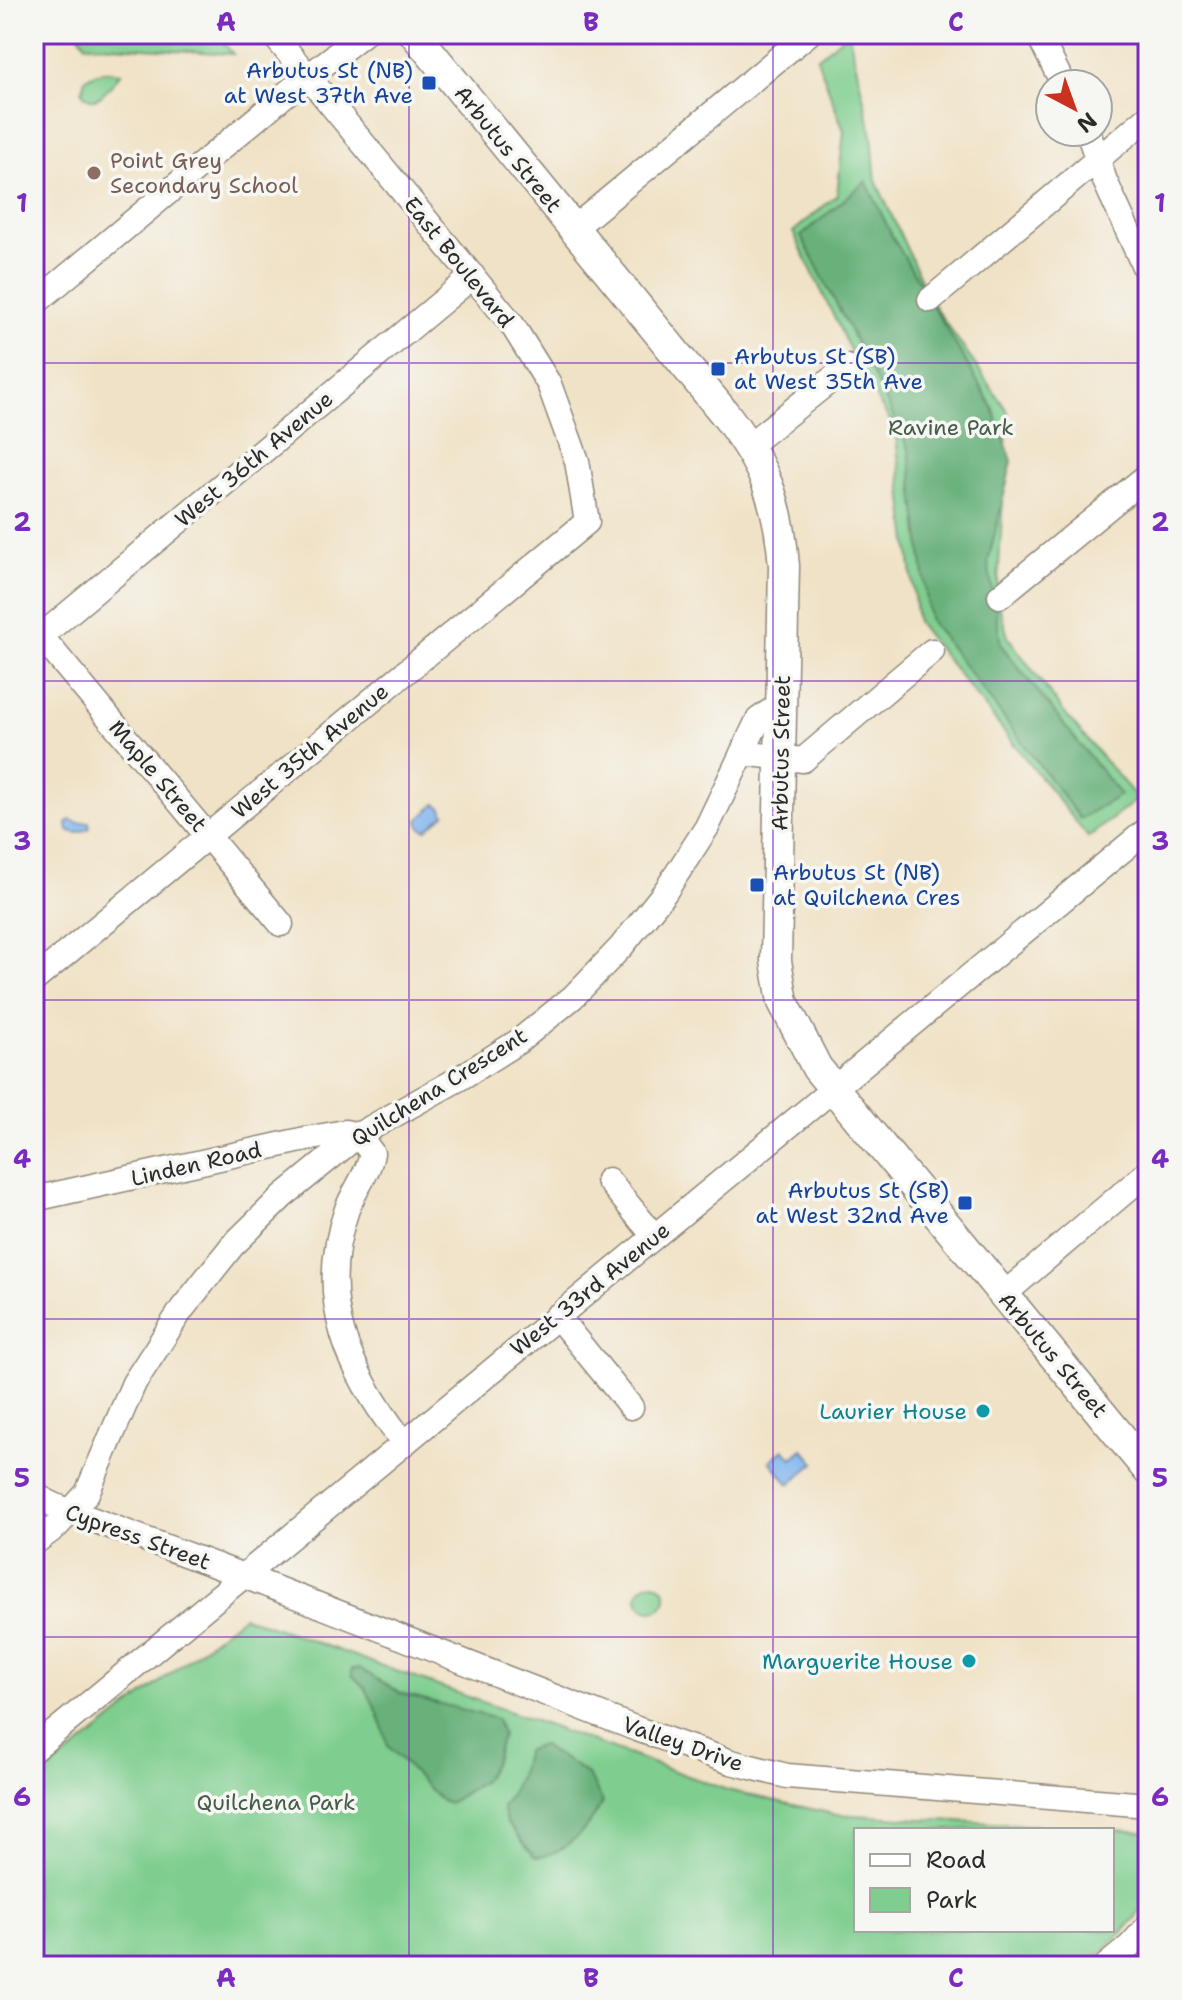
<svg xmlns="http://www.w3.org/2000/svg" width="1182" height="2000" viewBox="0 0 1182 2000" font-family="'Shantell Sans',sans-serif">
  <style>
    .green { fill: #7fce8f; stroke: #557c5d; stroke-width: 2; fill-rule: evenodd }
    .forest { fill: #67b17a; stroke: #496e52; stroke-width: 2 }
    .water { fill: #82b5ef; stroke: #56708d; stroke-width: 2 }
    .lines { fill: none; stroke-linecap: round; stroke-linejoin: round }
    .minor-casing { stroke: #8e8678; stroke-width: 27 }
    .major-casing { stroke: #8e8678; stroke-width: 33 }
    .minor { stroke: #fff; stroke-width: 24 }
    .major { stroke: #fff; stroke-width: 30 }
    .grid { fill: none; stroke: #7b2cbf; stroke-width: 2; stroke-opacity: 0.55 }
    .transit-dot { fill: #1a4fb4; stroke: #f6f6f2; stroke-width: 3 }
    .education-dot { fill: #8d6e63; stroke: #f6f6f2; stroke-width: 3 }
    .culture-dot { fill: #0f9aa8; stroke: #f6f6f2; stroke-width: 3 }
    .labels { text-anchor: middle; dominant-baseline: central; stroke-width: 7; stroke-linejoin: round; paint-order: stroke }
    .transit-label { font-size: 22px; fill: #164399; stroke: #f6f6f2; text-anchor: end }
    .street-label { font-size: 22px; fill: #2b2b2b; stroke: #f6f6f2 }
    .education-label { font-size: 22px; fill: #785e54; stroke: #f6f6f2; text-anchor: start }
    .park-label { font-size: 22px; fill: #445c49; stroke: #f6f6f2 }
    .culture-label { font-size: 22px; fill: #0d838f; stroke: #f6f6f2; text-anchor: end }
    .neatline { fill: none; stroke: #7b2cbf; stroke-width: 3 }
    .grid-label { font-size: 26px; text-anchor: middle; font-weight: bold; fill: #7b2cbf }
  </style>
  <rect width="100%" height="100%" fill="#f6f6f2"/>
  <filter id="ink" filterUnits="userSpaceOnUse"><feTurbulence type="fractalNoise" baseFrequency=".0125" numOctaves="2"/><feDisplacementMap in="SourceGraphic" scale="16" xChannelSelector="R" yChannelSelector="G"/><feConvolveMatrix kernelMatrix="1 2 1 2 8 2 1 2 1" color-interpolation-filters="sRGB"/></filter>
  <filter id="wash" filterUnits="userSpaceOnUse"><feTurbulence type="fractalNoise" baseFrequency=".006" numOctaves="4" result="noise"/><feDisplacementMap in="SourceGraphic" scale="32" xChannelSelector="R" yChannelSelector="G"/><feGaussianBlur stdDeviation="1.8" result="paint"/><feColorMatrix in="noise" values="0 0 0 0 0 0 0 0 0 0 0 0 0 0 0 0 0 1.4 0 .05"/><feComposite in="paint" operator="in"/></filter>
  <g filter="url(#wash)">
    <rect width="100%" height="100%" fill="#f0e2c6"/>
    <path class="green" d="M 78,34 L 216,34 L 233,54 L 86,44 Z
      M 846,34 L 849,34 L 872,136 L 876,181 L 930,300 L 1008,412 L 997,599 L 1008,637 L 1065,714 L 1138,799 L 1088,837 L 917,622 L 895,428 L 864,379 L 793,232 L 837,195 L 844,131 L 817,58 Z
      M 105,71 L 121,73 C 111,84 96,113 82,92 L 85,78 Z
      M638 1597a14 14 0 1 1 28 0a14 14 0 1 1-28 0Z
      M 243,1616 L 727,1790 L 834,1814 L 1148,1832 C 1148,1851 1152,1876 1148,1895 C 1144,1915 1102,1953 1086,1966 L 34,1966 L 34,1782 ZM 856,1830 L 1112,1830 L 1112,1930 L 856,1930 Z"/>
    <path class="forest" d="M 866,181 L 892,236 L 993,408 L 1012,461 L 988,562 L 1001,645 L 1120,795 L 1080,819 L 929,619 L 909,450 L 881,390 L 801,236 Z
      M 359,1668 L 400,1693 L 497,1719 L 502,1735 L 495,1760 L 483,1781 L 449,1803 L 440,1800 L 388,1746 L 378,1713 L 366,1689 L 352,1675 L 352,1669 Z
      M 542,1745 C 555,1757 573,1761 586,1774 C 593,1781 598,1793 602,1802 C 591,1827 563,1856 535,1857 L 506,1822 L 502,1807 C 515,1789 522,1773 525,1751 Z"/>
    <path class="water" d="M 436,804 L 442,808 L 445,814 L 426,830 L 420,826 L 418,820 Z
      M 70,820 L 79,823 L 89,822 L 90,828 L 77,833 L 68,831 L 67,824 Z
      M 784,1449 L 792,1458 L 803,1449 L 815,1463 L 789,1484 L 770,1461 Z"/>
  </g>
  <g filter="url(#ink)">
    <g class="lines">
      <g class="minor-casing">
        <path id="minor" d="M 1038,34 L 1063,84
          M 1088,132 L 1105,181 L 1148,275
          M 573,229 L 808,34
          M 930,300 L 1148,117
          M 34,304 L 292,89 L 363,34
          M 749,445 L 847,367
          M 1000,596 L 1148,475
          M 34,628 L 281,924
          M 34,642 L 473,276
          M 742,753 L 803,760 L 932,651
          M 34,980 L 587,522 L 577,461 L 549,384 L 511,323 L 273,34
          M 608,1180 L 654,1236
          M 34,1199 L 306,1139 L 345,1132 L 358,1135 L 372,1153 C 369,1173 354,1190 347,1209 C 315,1300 348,1371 404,1443
          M 1003,1295 L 1148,1172
          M 557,1316 L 631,1407
          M 34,1495 L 56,1506 L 244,1576 L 637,1729 L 731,1762 L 787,1776 L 1148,1805
          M 34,1543 L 57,1526 L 87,1493 L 134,1383 L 182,1309 L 232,1246 L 283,1196 L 358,1135 L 460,1078 L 519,1041 L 573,997 L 621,947 L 665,892 L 707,827 L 758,720 L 783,702
          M 34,1749 L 1148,829
          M 1106,1966 L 1130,1946 L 1148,1926"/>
      </g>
      <g class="major-casing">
        <path id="major" d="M 415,34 L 725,414 C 765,466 779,501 784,566 L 776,961 L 783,1002 L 817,1068 L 1148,1470"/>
      </g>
      <use href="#minor" class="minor"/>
      <use href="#major" class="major"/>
    </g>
  </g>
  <path class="grid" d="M 409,34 L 409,1966M 773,34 L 773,1966M 34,363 L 1148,363M 34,681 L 1148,681M 34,1000 L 1148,1000M 34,1319 L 1148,1319M 34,1637 L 1148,1637"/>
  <g class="transit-dot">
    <rect x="421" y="75" width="16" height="16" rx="4"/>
    <rect x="710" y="361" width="16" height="16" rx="4"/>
    <rect x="749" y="877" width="16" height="16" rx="4"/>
    <rect x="957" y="1195" width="16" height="16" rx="4"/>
  </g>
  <circle class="education-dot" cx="94" cy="173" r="8"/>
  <g class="culture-dot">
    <circle cx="983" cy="1411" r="8"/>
    <circle cx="969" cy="1661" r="8"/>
  </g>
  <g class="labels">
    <g class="transit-label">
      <text x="413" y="70">Arbutus St (NB)<tspan x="413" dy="25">at West 37th Ave</tspan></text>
      <text x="734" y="356" text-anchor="start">Arbutus St (SB)<tspan x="734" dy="25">at West 35th Ave</tspan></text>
      <text x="773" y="872" text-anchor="start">Arbutus St (NB)<tspan x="773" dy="25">at Quilchena Cres</tspan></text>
      <text x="949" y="1190">Arbutus St (SB)<tspan x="949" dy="25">at West 32nd Ave</tspan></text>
    </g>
    <g class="street-label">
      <text transform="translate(508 149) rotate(51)">Arbutus Street</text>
      <text transform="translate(459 262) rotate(51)">East Boulevard</text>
      <text transform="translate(254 459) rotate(-40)">West 36th Avenue</text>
      <text transform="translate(310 751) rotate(-40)">West 35th Avenue</text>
      <text transform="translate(781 753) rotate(-89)">Arbutus Street</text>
      <text transform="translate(158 776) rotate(50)">Maple Street</text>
      <text transform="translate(439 1087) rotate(-32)">Quilchena Crescent</text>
      <text transform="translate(196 1164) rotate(-13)">Linden Road</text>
      <text transform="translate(590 1289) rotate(-39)">West 33rd Avenue</text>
      <text transform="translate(1053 1355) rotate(50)">Arbutus Street</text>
      <text transform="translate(138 1537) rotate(20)">Cypress Street</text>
      <text transform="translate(683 1744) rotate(19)">Valley Drive</text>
    </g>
    <g class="education-label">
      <text x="110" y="160">Point Grey<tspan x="110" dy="25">Secondary School</tspan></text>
    </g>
    <g class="park-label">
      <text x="951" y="427">Ravine Park</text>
      <text x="276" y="1802">Quilchena Park</text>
    </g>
    <g class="culture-label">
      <text x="967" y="1411">Laurier House</text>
      <text x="953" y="1661">Marguerite House</text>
    </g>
  </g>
  <rect width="1182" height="2000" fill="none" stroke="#f6f6f2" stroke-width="88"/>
  <rect x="854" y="1828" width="260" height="104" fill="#f6f6f2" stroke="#a5a5a2" stroke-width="2"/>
  <rect x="870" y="1854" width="40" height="12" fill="#ffffff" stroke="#a5a5a2" stroke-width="2"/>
  <text x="926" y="1868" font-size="24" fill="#2b2b2b">Road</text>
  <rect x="870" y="1888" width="40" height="24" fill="#7fce8f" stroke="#a5a5a2" stroke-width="2"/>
  <text x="926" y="1908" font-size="24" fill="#2b2b2b">Park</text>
  <g transform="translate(1074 108) rotate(139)"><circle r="38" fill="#f6f6f2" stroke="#a5a5a2" stroke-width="2"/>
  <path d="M0-6L14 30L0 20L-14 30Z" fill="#c8321e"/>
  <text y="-12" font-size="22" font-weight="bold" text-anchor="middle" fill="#2b2b2b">N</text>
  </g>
  <rect x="44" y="44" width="1094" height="1912" class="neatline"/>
  <g class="grid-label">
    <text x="226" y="31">A</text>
    <text x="591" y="31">B</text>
    <text x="956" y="31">C</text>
    <text x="22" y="212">1</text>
    <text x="1160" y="212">1</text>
    <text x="22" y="531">2</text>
    <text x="1160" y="531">2</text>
    <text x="22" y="850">3</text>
    <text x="1160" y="850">3</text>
    <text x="22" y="1168">4</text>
    <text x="1160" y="1168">4</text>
    <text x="22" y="1487">5</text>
    <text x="1160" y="1487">5</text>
    <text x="22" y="1806">6</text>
    <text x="1160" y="1806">6</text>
    <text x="226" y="1987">A</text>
    <text x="591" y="1987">B</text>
    <text x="956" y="1987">C</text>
  </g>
</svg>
